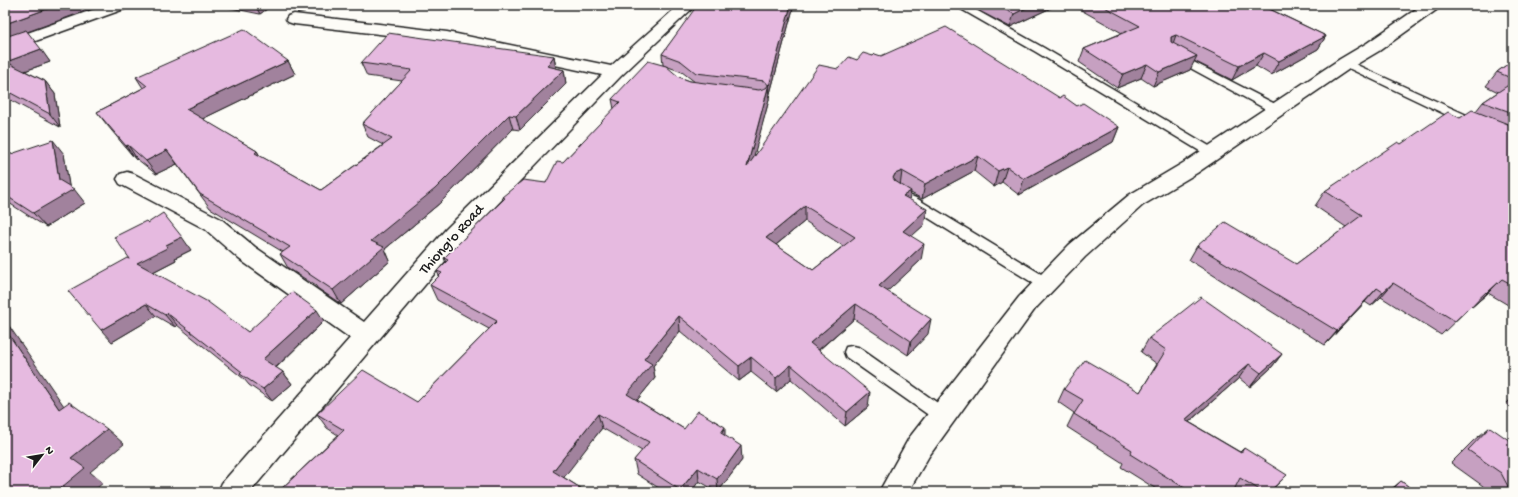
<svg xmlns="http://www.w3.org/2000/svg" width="1518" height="497" viewBox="0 0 1518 497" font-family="'Gochi Hand',sans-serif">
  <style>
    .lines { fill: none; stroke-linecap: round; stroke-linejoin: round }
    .lane-casing { stroke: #1c1c1c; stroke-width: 3 }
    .street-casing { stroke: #1c1c1c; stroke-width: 3 }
    .lane { fill: #fdfcf7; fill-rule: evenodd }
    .street { fill: #fdfcf7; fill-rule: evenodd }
    .wall { fill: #c6a0c1; stroke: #1c1c1c; fill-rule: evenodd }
    .shaded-wall { fill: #a1829d; stroke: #1c1c1c }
    .building { fill: #e6bae0; stroke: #1c1c1c; fill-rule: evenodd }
    .labels { text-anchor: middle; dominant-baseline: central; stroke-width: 3; stroke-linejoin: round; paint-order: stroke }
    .street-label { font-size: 15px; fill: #1c1c1c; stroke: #fdfcf7 }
  </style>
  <rect width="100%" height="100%" fill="#fdfcf7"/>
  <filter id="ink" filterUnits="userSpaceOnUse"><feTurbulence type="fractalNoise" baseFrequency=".025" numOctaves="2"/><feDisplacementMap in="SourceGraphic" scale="8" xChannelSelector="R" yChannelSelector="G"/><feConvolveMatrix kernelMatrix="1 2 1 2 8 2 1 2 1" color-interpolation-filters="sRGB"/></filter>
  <g filter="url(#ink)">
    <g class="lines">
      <g class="lane-casing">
        <path id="lane" d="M 954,5 L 967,5 L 1044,48 L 1216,150 L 1218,153 L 1216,156 L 1208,156 L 1036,52 Z
          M 1176,53 L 1281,107 L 1283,110 L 1281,113 L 1273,113 L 1172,58 L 1171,56 Z
          M 1346,60 L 1482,122 L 1484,125 L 1482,128 L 1474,128 L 1342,65 L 1340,63 L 1342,61 Z
          M 911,196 L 916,198 L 1051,280 L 1053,284 L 1051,288 L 1046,290 L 1041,288 L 906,204 L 904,201 L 906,198 Z
          M 852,346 L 858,347 L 949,411 L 951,416 L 949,421 L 943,423 L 937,421 L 846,357 L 844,352 L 846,347 Z"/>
      </g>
      <g class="street-casing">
        <path id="street" d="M 106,5 L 129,5 L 127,8 L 5,52 L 5,41 Z
          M 679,5 L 696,5 L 621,76 L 462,241 L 250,492 L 218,492 L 222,483 L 350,338 L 239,259 L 205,229 L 120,184 L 117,179 L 120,174 L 127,172 L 134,174 L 221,219 L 255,247 L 364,322 L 446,229 L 602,75 L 447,42 L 294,24 L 288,22 L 286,19 L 288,16 L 294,14 L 447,32 L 611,66 Z
          M 1422,5 L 1441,5 L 1439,8 L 1379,51 L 1352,67 L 1197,173 L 1143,205 L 1085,257 L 1035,309 L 929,456 L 908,492 L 879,492 L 909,438 L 1019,297 L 1069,245 L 1129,195 L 1183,163 L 1340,59 L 1367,43 Z"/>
      </g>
      <use href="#lane" class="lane"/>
      <use href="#street" class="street"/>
    </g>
    <path class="wall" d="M 5,5 L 102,5 L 27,32 L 50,62 L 25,71 L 45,81 L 55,94 L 60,127 L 5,97 Z
      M 216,5 L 272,5 L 260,14 Z
      M 699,5 L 794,5 L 769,97 L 769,100 L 753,157 L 838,69 L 857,60 L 873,56 L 881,56 L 1060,98 L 1077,106 L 1119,127 L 1113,142 L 1019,195 L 1002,182 L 994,187 L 974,171 L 922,199 L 911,193 L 909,199 L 924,225 L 911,236 L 921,260 L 887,291 L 928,334 L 908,355 L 854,319 L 819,350 L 868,407 L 845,426 L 791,379 L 776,392 L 751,372 L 739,381 L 680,331 L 653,366 L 655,378 L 637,400 L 684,429 L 725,436 L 742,460 L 718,492 L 699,481 L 691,492 L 665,492 L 637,474 L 634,460 L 642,451 L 602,428 L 563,477 L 587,492 L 282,492 L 280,490 L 338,435 L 327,428 L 317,414 L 417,402 L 489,329 L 437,300 L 430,285 L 439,276 L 437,271 L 446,263 L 444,258 L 503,200 L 502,197 L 546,183 L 563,162 L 614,109 L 612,99 L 679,77 L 690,81 L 695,82 L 682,72 L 663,65 L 662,54 ZM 805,221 L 843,246 L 813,270 L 776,245 Z
      M 968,5 L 1057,5 L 1010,27 Z
      M 1072,5 L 1274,5 L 1272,10 L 1326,36 L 1318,49 L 1271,75 L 1256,66 L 1232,80 L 1194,61 L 1190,70 L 1153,86 L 1141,78 L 1117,88 L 1079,62 L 1084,49 L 1122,33 Z
      M 554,56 L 556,68 L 564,70 L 566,84 L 520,130 L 513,129 L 440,203 L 385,249 L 390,261 L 341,304 L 317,288 L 316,286 L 288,268 L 280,254 L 283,252 L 210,208 L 177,164 L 156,174 L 137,159 L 136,160 L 107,125 L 97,112 L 143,88 L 136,77 L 288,61 L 295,74 L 202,119 L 257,151 L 260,156 L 321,190 L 383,145 L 368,137 L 362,124 L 402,81 L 367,76 L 361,63 Z
      M 1513,60 L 1513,308 L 1488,293 L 1472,307 L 1471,306 L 1441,335 L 1381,297 L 1371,306 L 1365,302 L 1325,345 L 1189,260 L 1197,246 L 1296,264 L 1346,227 L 1315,206 L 1325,191 L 1401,144 L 1476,111 L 1483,102 L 1498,92 L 1486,86 L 1497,72 Z
      M 64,154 L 69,187 L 85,203 L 46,227 L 9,203 L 5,205 L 5,156 Z
      M 148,223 L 191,250 L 175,258 L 176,260 L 153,272 L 248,332 L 324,321 L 276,368 L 283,372 L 292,384 L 272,401 L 249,385 L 244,379 L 177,325 L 175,327 L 156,316 L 112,342 L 130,259 Z
      M 1149,338 L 1282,354 L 1271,368 L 1250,387 L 1239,378 L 1189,422 L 1240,452 L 1244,448 L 1275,487 L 1270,492 L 1161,492 L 1121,467 L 1123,463 L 1067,427 L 1074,413 L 1058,402 L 1064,389 L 1140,392 L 1157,364 L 1141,352 Z
      M 1513,397 L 1513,408 L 1506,404 Z
      M 1490,427 L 1513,492 L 1486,492 L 1483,486 L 1451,463 L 1473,441 Z
      M 1401,481 L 1416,492 L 1388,492 Z"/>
    <path class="shaded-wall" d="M 58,5 L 102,5 L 5,40 L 5,24 Z
      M 255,5 L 272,5 L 260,14 Z
      M 791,5 L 794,5 L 769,97 L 769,86 Z
      M 1032,5 L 1057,5 L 1010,27 L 1014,14 Z
      M 1265,5 L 1274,5 L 1270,15 Z
      M 1176,35 L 1171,49 L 1171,37 Z
      M 1326,36 L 1318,49 L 1271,75 L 1279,61 Z
      M 41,49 L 50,62 L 16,74 L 6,62 Z
      M 1264,53 L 1256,66 L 1232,80 L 1239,66 Z
      M 554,56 L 556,70 L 547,66 Z
      M 1197,56 L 1190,70 L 1153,86 L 1159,72 Z
      M 288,61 L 295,74 L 194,123 L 186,109 Z
      M 1147,64 L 1141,78 L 1117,88 L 1123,74 Z
      M 564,70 L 566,84 L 520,130 L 516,116 Z
      M 45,81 L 55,94 L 60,127 L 50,114 Z
      M 769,84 L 769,100 L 747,182 L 747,167 Z
      M 509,115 L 513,129 L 440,203 L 385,249 L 390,261 L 341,304 L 333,290 L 371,241 Z
      M 1119,127 L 1113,142 L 1019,195 L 1024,179 Z
      M 53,140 L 64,154 L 70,191 L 74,189 L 85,203 L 46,227 L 33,213 L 59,180 Z
      M 128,145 L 137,159 L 136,160 L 126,146 Z
      M 167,150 L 177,164 L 156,174 L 146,161 Z
      M 257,151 L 265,165 L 255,153 Z
      M 978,156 L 974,171 L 922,199 L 925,184 Z
      M 1007,167 L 1002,182 L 994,187 L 998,171 Z
      M 902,171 L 900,187 L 893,178 L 895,174 Z
      M 911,191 L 908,207 L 903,196 Z
      M 5,199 L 9,203 L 5,205 Z
      M 805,206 L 805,221 L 766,253 L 766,238 Z
      M 927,209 L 924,225 L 900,247 L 903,231 Z
      M 182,237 L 191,250 L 175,258 L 176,260 L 147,275 L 137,263 L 166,245 Z
      M 924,244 L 921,260 L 877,301 L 879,286 Z
      M 1502,279 L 1488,293 L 1472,307 Z
      M 1393,283 L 1381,297 L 1371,306 L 1383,292 Z
      M 1377,288 L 1365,302 L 1325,345 L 1337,331 Z
      M 146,304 L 156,316 L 112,342 L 101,330 Z
      M 856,304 L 854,319 L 809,358 L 810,343 Z
      M 317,310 L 324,321 L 272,371 L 263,359 Z
      M 167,313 L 177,325 L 175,327 L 165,315 Z
      M 679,316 L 680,331 L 653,366 L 655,378 L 630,409 L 627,394 L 644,359 Z
      M 931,319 L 928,334 L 908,355 L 911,341 Z
      M 5,320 L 77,425 L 59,409 L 5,329 Z
      M 1282,354 L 1271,368 L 1250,387 L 1261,373 Z
      M 751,357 L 751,372 L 739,381 L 739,366 Z
      M 1249,364 L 1239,378 L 1176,433 L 1185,420 Z
      M 791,365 L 791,379 L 776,392 L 776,378 Z
      M 283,372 L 292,384 L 272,401 L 263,389 Z
      M 870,392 L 868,407 L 845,426 L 847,412 Z
      M 598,414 L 602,428 L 558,485 L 553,471 Z
      M 725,427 L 725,441 L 721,433 Z
      M 107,429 L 124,444 L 90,472 L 103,483 L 92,492 L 56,492 L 71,458 Z
      M 741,446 L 742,460 L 718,492 L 717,479 Z
      M 698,468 L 699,481 L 691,492 L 681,492 L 680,490 Z
      M 1287,475 L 1270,492 L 1269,492 Z"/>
    <path class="building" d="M 5,5 L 58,5 L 5,24 Z
      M 699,5 L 791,5 L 769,86 L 765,81 L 696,73 L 681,61 L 662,54 L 696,7 Z
      M 996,5 L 1032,5 L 1014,14 Z
      M 1101,5 L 1269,5 L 1265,7 L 1326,36 L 1279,61 L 1264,53 L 1239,66 L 1176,35 L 1171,37 L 1171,42 L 1197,56 L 1159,72 L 1147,64 L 1123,74 L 1084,49 L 1140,26 Z
      M 946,27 L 1060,98 L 1063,96 L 1077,106 L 1083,103 L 1119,127 L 1024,179 L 1007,167 L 998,171 L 978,156 L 925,184 L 902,171 L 895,174 L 893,178 L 895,181 L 911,191 L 903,196 L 927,209 L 903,231 L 924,244 L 879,286 L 931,319 L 911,341 L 856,304 L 810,343 L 870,392 L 847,412 L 791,365 L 776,378 L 751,357 L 739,366 L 679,316 L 644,359 L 652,364 L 627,394 L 684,429 L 698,411 L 725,427 L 721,433 L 741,446 L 717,479 L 698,468 L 680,490 L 634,460 L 649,442 L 598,414 L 553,471 L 587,492 L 283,492 L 280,490 L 344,430 L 317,414 L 363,370 L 417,402 L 497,321 L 430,285 L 442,273 L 437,271 L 448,260 L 444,258 L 452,250 L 505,198 L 502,197 L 523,180 L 546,183 L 557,161 L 563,162 L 620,102 L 612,99 L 648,61 L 666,66 L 679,77 L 690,81 L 759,90 L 766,88 L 769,84 L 747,167 L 819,65 L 838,69 L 849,57 L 857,60 L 863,53 L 873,56 L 875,54 L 881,56 ZM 805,206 L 855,237 L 813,270 L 766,238 Z
      M 244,29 L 288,61 L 186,109 L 257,151 L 255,153 L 321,190 L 392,139 L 362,124 L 412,70 L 361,63 L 388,33 L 554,56 L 547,66 L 564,70 L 516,116 L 509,115 L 435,189 L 371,241 L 384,247 L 333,290 L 309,274 L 310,274 L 280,254 L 290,247 L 200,194 L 167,150 L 146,161 L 128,145 L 126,146 L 97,112 L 147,86 L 136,77 Z
      M 26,30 L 41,49 L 6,62 L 45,81 L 50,114 L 5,90 L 5,37 Z
      M 1513,60 L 1513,79 L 1497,72 Z
      M 1513,82 L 1513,113 L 1483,102 Z
      M 1472,110 L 1513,126 L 1513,285 L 1502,279 L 1487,293 L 1486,292 L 1455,321 L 1393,283 L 1383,292 L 1377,288 L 1337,331 L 1197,246 L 1225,222 L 1296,264 L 1362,215 L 1325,191 L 1398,142 L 1401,144 L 1448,112 L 1460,118 Z
      M 53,140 L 59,180 L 74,189 L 33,213 L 5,195 L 5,156 Z
      M 163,213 L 182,237 L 166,245 L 167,248 L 137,263 L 208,302 L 248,332 L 292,292 L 317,310 L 263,359 L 283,372 L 263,389 L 240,374 L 242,372 L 167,313 L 165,315 L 146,304 L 101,330 L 68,291 L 128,258 L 130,259 L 114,237 L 146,221 L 148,223 Z
      M 1201,297 L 1282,354 L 1261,373 L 1249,364 L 1185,420 L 1241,453 L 1244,448 L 1287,475 L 1269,492 L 1263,492 L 1240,478 L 1233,492 L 1191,492 L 1130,454 L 1132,450 L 1074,414 L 1083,400 L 1064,389 L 1085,360 L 1140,392 L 1166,350 L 1149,338 Z
      M 5,329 L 59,409 L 69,402 L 107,429 L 71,458 L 85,468 L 56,492 L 5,492 Z
      M 1490,427 L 1513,443 L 1513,492 L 1511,492 L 1501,473 L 1468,450 Z
      M 1401,481 L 1416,492 L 1390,492 Z"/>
  </g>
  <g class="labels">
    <g class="street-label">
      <text transform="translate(452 240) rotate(-48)">Thiong'o Road</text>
    </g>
  </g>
  <rect width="1518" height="497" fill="none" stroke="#fdfcf7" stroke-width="20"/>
  <rect x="10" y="10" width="1498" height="477" fill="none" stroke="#1c1c1c" stroke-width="1.5" filter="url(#ink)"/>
  <g transform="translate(42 455) rotate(59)" stroke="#fdfcf7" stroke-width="3" paint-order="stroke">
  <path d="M0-3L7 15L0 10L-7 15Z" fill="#1c1c1c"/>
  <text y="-6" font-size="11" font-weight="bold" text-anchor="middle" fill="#1c1c1c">N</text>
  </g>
</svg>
